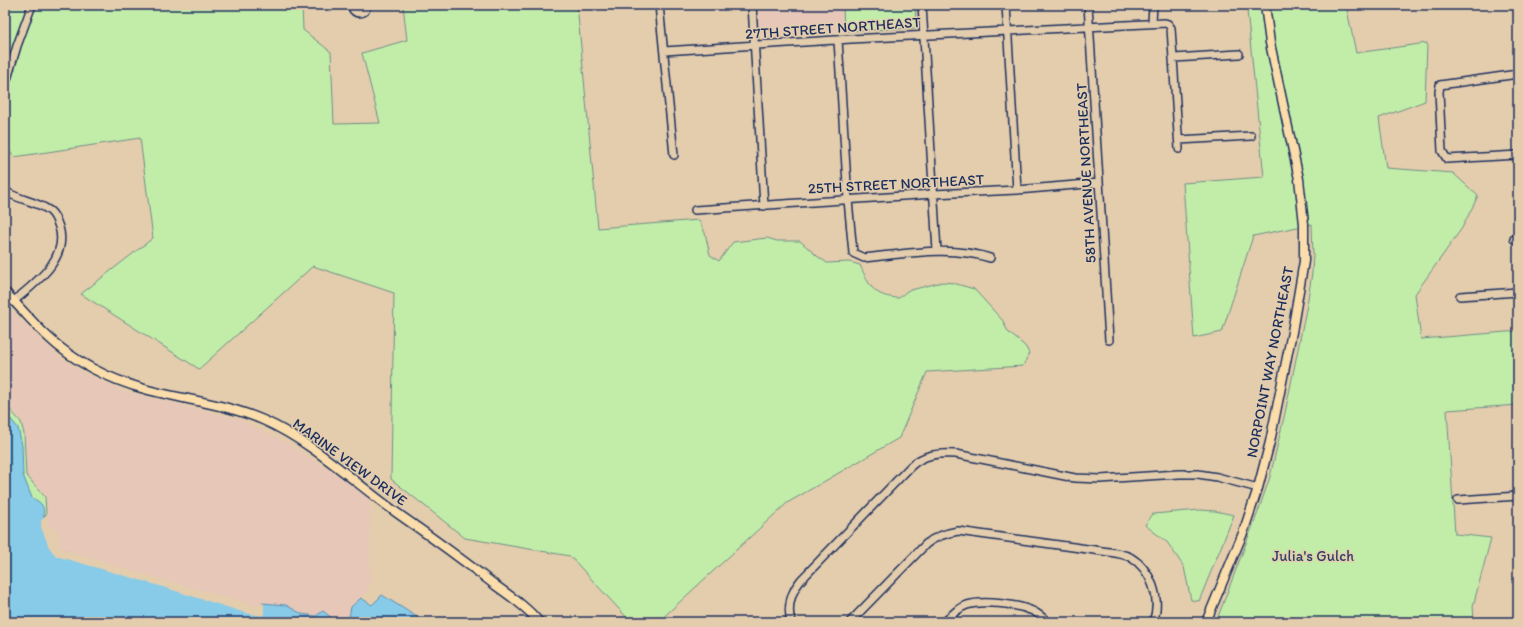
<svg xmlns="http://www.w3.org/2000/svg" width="1523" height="627" viewBox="0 0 1523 627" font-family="Itim,sans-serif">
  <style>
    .built { fill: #e7c7b8; fill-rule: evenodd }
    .green { fill: #c2eda9; stroke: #6e8e84 }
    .water { fill: #87cbe8; stroke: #5c8db1 }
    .pier { fill: #e4cdad }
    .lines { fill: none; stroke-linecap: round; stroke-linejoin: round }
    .minor-casing { stroke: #1b2f5e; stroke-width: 10 }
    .major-casing { stroke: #1b2f5e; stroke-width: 11 }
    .minor { stroke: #e4cdad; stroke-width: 7 }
    .major { stroke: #faddab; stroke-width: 8 }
    .labels { text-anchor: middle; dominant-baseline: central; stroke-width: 3; stroke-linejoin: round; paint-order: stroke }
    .street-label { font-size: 15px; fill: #1b2f5e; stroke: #e4cdad }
    .park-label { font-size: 15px; fill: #2c4266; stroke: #e4cdad }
  </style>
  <rect width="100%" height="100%" fill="#e4cdad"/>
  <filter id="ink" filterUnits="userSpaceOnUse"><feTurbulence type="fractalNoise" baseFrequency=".025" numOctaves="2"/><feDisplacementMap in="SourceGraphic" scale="8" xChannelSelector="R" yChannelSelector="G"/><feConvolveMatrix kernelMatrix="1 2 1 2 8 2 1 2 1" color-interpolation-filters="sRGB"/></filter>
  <g filter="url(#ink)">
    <path class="built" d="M 758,5 L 843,5 L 844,31 L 759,35 Z
      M 5,305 L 56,354 L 82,372 L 123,391 L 239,419 L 284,441 L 370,496 L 370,585 L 361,598 L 351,607 L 349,622 L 337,622 L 323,611 L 316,616 L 302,614 L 286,605 L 262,603 L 260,608 L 252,607 L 132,573 L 59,548 L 59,542 L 5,527 L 5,522 L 30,529 L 31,526 L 43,529 L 44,528 L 47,529 L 49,524 L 47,523 L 45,497 L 26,475 L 24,434 L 22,422 L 5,404 ZM 51,526 L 57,530 L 59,539 L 49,536 Z"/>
    <path class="green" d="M 5,5 L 302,5 L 303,30 L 331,52 L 334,124 L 380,123 L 362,53 L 407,40 L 403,5 L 577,5 L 598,228 L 699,220 L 705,233 L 710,255 L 719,261 L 733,242 L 767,238 L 777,241 L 800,241 L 817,256 L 827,263 L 849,262 L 860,265 C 869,286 874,297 899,298 L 907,291 L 942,282 L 953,283 L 974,289 L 1003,321 L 1008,332 L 1025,346 L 1029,353 L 1023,366 L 927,372 L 899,438 L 787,503 L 658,622 L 631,622 L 570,556 L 465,538 L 391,479 L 394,293 L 313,266 L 199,369 L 81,294 L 153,238 L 140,138 L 14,157 L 5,145 Z
      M 843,5 L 915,5 L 916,28 L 844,31 Z
      M 1245,5 L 1346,5 L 1356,53 L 1427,43 L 1425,101 L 1379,118 L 1386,168 L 1453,173 L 1478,196 L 1462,228 L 1415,294 L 1421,339 L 1518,331 L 1518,405 L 1447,410 L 1455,534 L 1491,538 L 1473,606 L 1474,622 L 1216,622 L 1258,512 L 1270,477 L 1285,413 L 1307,305 L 1312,273 L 1313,255 L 1312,224 L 1253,236 L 1222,332 L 1194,338 L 1183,183 L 1264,177 L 1247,10 Z
      M 5,404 L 21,422 L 24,434 L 26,475 L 45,497 L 46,515 L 44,516 L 5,522 Z
      M 1200,510 L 1215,511 L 1234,515 L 1199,601 L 1191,600 L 1184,567 L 1167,542 L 1145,525 L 1153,514 Z"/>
    <path class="water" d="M 5,412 L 18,428 L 22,445 L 23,475 L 32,498 C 50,506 40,512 46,527 C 49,534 55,541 59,548 L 133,573 L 260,608 L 262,603 L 286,605 L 302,614 L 316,616 L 323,611 L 337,622 L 5,622 Z
      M 382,595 L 425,622 L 348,622 L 351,607 L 361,598 L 372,605 Z"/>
    <path class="pier" d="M 46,515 L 47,523 L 55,531 L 59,537 L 61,548 L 105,562 L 115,566 L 253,605 L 258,606 L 261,603 L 264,604 L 264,614 L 262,616 L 246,613 L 150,583 L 56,556 L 49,547 L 41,527 L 41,521 Z"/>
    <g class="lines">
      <g class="minor-casing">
        <path id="minor" d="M 351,5 C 353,13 359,15 365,11 L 367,5
          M 659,5 L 674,155
          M 752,5 L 764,206
          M 922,5 L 937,251
          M 1006,5 L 1017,190
          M 1088,5 L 1109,340
          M 1152,22 L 1153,5
          M 838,40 L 848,200 L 853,253 L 864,258 C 905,254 950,245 990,258
          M 664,51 L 851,39 L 1165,23 L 1168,24 L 1171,28 L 1179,149
          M 1174,58 L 1239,54
          M 1518,74 L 1440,85 L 1439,92 L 1442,151 L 1447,159 L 1518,155
          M 5,86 L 17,46 L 32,5
          M 1179,140 L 1251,136
          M 5,191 C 18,200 37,201 50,211 C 55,215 57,221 59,227 C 69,259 35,283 14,301
          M 695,210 L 933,194 L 1017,190 L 1099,183
          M 1514,239 L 1518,240
          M 1460,296 L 1518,292
          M 1458,500 L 1518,496
          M 791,622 C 787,607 791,592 801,580 L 911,466 C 924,454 939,453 956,454 L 1075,478 L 1100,479 L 1179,474 L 1198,474 L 1217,477 L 1258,488
          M 850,622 L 926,544 C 936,536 946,533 958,531 L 1109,552 C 1116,553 1123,554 1130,557 C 1151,569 1162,599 1153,622
          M 945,622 C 951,615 958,608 967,605 C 982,600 1015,604 1030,610 C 1037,612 1042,617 1048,622"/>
      </g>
      <g class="major-casing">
        <path id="major" d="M 5,292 C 19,306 32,322 47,336 C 74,362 111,380 148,390 C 186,400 226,404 263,420 C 311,441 354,482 397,513 C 430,536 463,560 495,585 C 510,596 527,607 539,622
          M 1206,622 L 1243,533 L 1258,488 L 1270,442 L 1292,332 L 1304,261 L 1304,224 L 1299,179 L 1270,43 L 1265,5"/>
      </g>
      <use href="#minor" class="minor"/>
      <use href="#major" class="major"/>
    </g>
  </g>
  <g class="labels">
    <g class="street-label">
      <text transform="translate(833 28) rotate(-4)">27TH STREET NORTHEAST</text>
      <text transform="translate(1086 173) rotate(-93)">58TH AVENUE NORTHEAST</text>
      <text transform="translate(896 184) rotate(-3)">25TH STREET NORTHEAST</text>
      <text transform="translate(1270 362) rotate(-79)">NORPOINT WAY NORTHEAST</text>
      <text transform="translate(350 462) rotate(36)">MARINE VIEW DRIVE</text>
    </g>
    <g class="park-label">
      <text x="1313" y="556">Julia's Gulch</text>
    </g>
  </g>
  <rect width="1523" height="627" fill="none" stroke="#e4cdad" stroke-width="20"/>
  <rect x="10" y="10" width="1503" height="607" fill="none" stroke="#1b2f5e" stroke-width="1.5" filter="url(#ink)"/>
</svg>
